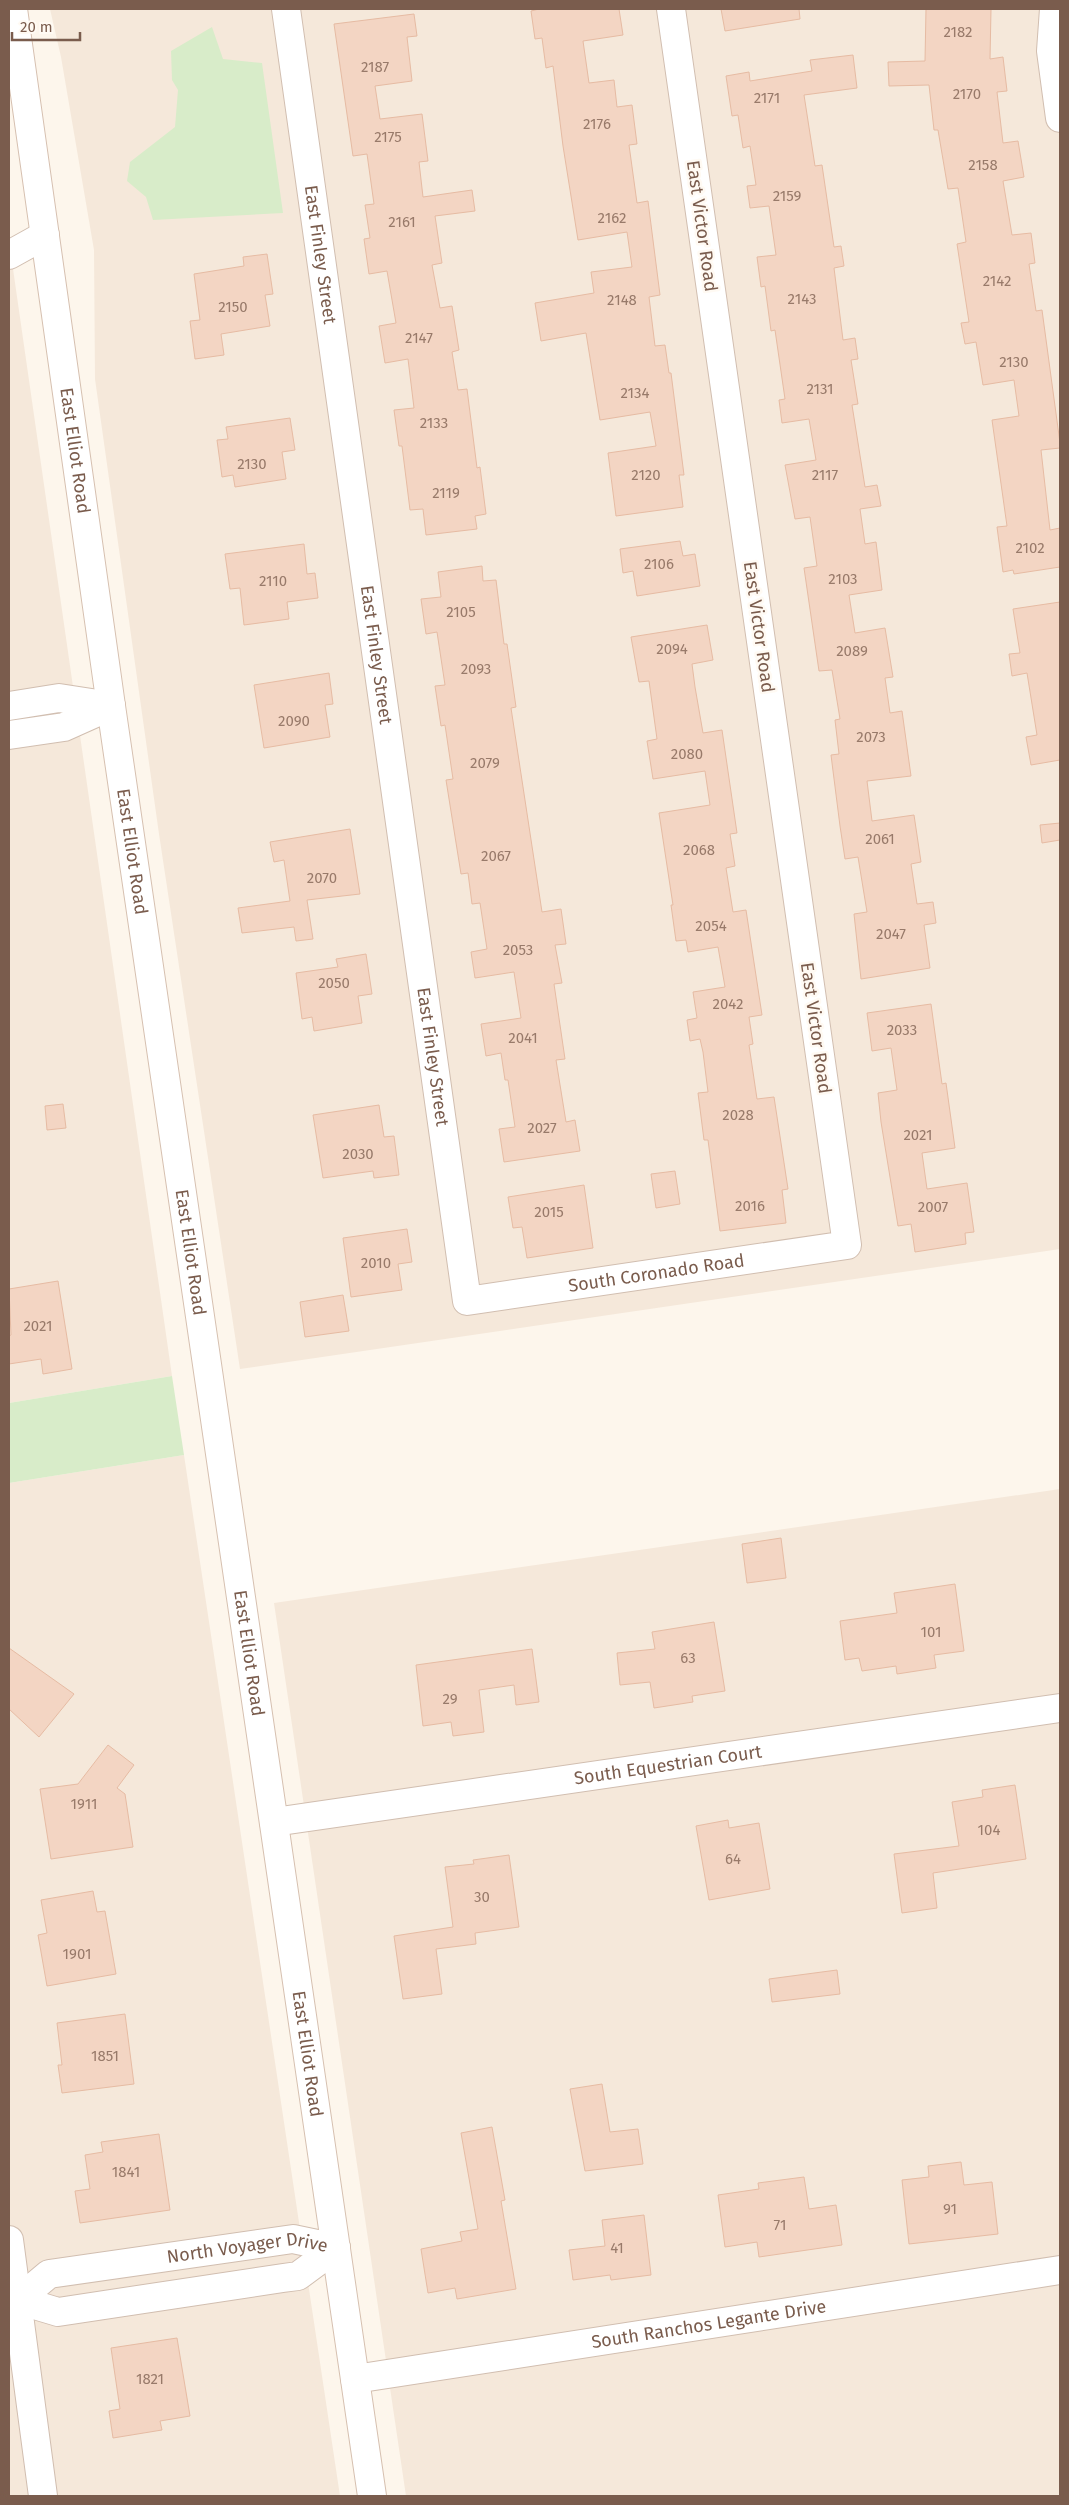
<svg xmlns="http://www.w3.org/2000/svg" width="1069" height="2505" viewBox="0 0 1069 2505" font-family="'Fira Sans',sans-serif">
  <style>
    .residential { fill: #f5e8da }
    .green { fill: #d8ecc9 }
    .building { fill: #f3d5c3; stroke: #e6bba3 }
    .lines { fill: none; stroke-linecap: round; stroke-linejoin: round }
    .street-casing { stroke: #d1beb0; stroke-width: 30 }
    .secondary-casing { stroke: #d6c0b0; stroke-width: 30 }
    .street { stroke: #fff; stroke-width: 28 }
    .secondary { stroke: #fff; stroke-width: 28 }
    .labels { text-anchor: middle; dominant-baseline: central; stroke-width: 5; stroke-linejoin: round; paint-order: stroke }
    .number-label { font-size: 15px; fill: #987a6a }
    .street-label { font-size: 18px; fill: #7a5c4d; stroke: #fffaf3 }
  </style>
  <rect width="100%" height="100%" fill="#fdf6ec"/>
  <path class="residential" d="M 50,9 L 1060,9 L 1060,1249 L 240,1369 L 159,834 L 95,379 L 94,250 L 61,57 Z
    M 9,241 L 172,1376 L 9,1403 Z
    M 184,1455 L 340,2496 L 9,2496 L 9,1483 Z
    M 1060,1489 L 1060,2496 L 406,2496 L 274,1603 Z"/>
  <path class="green" d="M 212,27 L 223,59 L 262,63 L 283,213 L 153,220 L 146,197 L 127,181 L 130,162 L 175,127 L 178,90 L 172,80 L 171,51 Z
    M 172,1376 L 184,1455 L 9,1483 L 9,1403 Z"/>
  <path class="building" d="M 539,9 L 619,9 L 623,35 L 583,41 L 589,83 L 614,80 L 617,107 L 632,105 L 637,144 L 629,145 L 637,203 L 648,201 L 660,295 L 649,297 L 655,346 L 665,345 L 669,373 L 671,373 L 684,475 L 679,475 L 683,507 L 616,516 L 608,453 L 656,446 L 650,412 L 600,420 L 586,333 L 541,341 L 535,303 L 594,293 L 591,272 L 632,267 L 627,232 L 578,240 L 563,146 L 553,66 L 546,68 L 542,38 L 535,39 L 531,11 Z
    M 721,9 L 799,9 L 800,19 L 725,31 Z
    M 926,9 L 991,9 L 990,59 L 1003,57 L 1007,91 L 997,92 L 1003,143 L 1018,141 L 1024,177 L 1003,181 L 1012,235 L 1031,233 L 1035,263 L 1029,264 L 1036,311 L 1042,310 L 1060,443 L 1060,448 L 1041,450 L 1050,530 L 1060,528 L 1060,567 L 1014,574 L 1013,570 L 1003,572 L 997,527 L 1007,526 L 992,420 L 1019,416 L 1014,380 L 983,385 L 976,342 L 965,344 L 961,323 L 969,322 L 957,244 L 966,242 L 958,188 L 948,189 L 938,130 L 934,130 L 929,85 L 889,86 L 888,62 L 925,61 Z
    M 414,14 L 417,36 L 407,37 L 412,81 L 375,86 L 380,119 L 422,114 L 428,161 L 419,162 L 423,197 L 472,190 L 475,211 L 435,216 L 442,263 L 432,265 L 440,308 L 452,306 L 459,350 L 452,352 L 458,390 L 467,389 L 477,468 L 480,467 L 486,514 L 475,516 L 477,529 L 426,535 L 423,509 L 410,510 L 402,446 L 399,446 L 394,410 L 414,408 L 408,359 L 385,363 L 379,326 L 396,323 L 387,271 L 369,274 L 364,239 L 370,238 L 365,205 L 374,204 L 367,154 L 353,156 L 334,24 Z
    M 853,55 L 857,88 L 804,95 L 815,166 L 822,165 L 834,247 L 841,246 L 844,266 L 834,268 L 843,340 L 855,338 L 858,359 L 851,360 L 858,404 L 852,405 L 865,487 L 877,485 L 881,506 L 860,509 L 865,544 L 876,542 L 882,590 L 849,595 L 855,633 L 885,628 L 893,677 L 885,678 L 890,713 L 902,711 L 911,776 L 867,781 L 872,821 L 914,815 L 921,862 L 911,864 L 917,904 L 933,902 L 936,923 L 924,925 L 930,968 L 861,979 L 854,914 L 867,912 L 858,857 L 845,859 L 840,826 L 831,755 L 839,754 L 835,720 L 840,719 L 832,670 L 819,671 L 804,568 L 817,566 L 810,517 L 795,519 L 785,465 L 816,460 L 809,419 L 782,423 L 779,400 L 785,399 L 775,330 L 771,331 L 765,286 L 761,287 L 757,257 L 776,255 L 769,206 L 750,208 L 747,186 L 756,185 L 750,146 L 743,148 L 738,115 L 732,116 L 726,76 L 749,72 L 750,81 L 812,71 L 810,60 Z
    M 267,254 L 273,294 L 265,295 L 270,326 L 221,334 L 224,355 L 195,359 L 190,321 L 200,320 L 194,274 L 244,266 L 243,257 Z
    M 290,418 L 295,450 L 282,452 L 286,479 L 235,487 L 233,475 L 222,477 L 217,440 L 228,439 L 226,427 Z
    M 680,541 L 683,556 L 695,554 L 700,586 L 637,596 L 633,571 L 623,573 L 620,549 Z
    M 304,544 L 307,574 L 315,573 L 318,598 L 287,602 L 289,619 L 244,625 L 240,588 L 230,589 L 225,554 Z
    M 482,566 L 483,581 L 496,580 L 504,644 L 507,644 L 516,707 L 511,708 L 542,912 L 561,909 L 566,944 L 555,945 L 562,983 L 554,984 L 565,1059 L 556,1060 L 566,1122 L 575,1120 L 580,1151 L 504,1162 L 499,1129 L 515,1127 L 508,1080 L 505,1080 L 501,1053 L 486,1056 L 481,1024 L 521,1018 L 514,972 L 475,978 L 471,952 L 487,949 L 480,903 L 472,904 L 468,873 L 461,874 L 446,780 L 453,779 L 445,725 L 441,726 L 435,686 L 445,685 L 437,632 L 426,634 L 421,599 L 441,597 L 438,572 Z
    M 1060,602 L 1060,760 L 1031,765 L 1026,737 L 1037,735 L 1027,673 L 1012,676 L 1009,654 L 1020,653 L 1013,609 Z
    M 707,625 L 713,660 L 692,664 L 695,687 L 703,733 L 722,730 L 737,833 L 730,834 L 735,866 L 726,868 L 733,912 L 746,910 L 762,1015 L 749,1017 L 753,1044 L 749,1045 L 757,1099 L 774,1097 L 788,1189 L 782,1190 L 786,1223 L 720,1231 L 708,1140 L 704,1140 L 698,1093 L 708,1092 L 703,1052 L 700,1039 L 690,1041 L 687,1020 L 697,1018 L 693,992 L 725,987 L 718,947 L 688,952 L 686,940 L 676,941 L 671,905 L 673,905 L 659,813 L 710,805 L 705,771 L 653,779 L 647,741 L 657,739 L 649,681 L 639,682 L 631,637 Z
    M 329,673 L 333,704 L 325,705 L 330,737 L 264,748 L 254,685 Z
    M 1060,823 L 1060,840 L 1042,843 L 1040,825 Z
    M 350,829 L 360,894 L 307,900 L 313,939 L 296,941 L 294,927 L 242,933 L 238,908 L 290,901 L 284,860 L 274,862 L 270,842 Z
    M 366,954 L 372,994 L 358,996 L 362,1023 L 314,1031 L 312,1017 L 302,1019 L 296,973 L 338,967 L 336,959 Z
    M 931,1004 L 942,1084 L 946,1083 L 955,1148 L 922,1153 L 927,1189 L 967,1183 L 974,1232 L 965,1233 L 966,1244 L 915,1252 L 911,1224 L 898,1226 L 881,1122 L 878,1093 L 897,1090 L 891,1048 L 872,1051 L 867,1013 Z
    M 63,1104 L 66,1128 L 47,1130 L 45,1106 Z
    M 379,1105 L 384,1137 L 394,1136 L 399,1175 L 374,1178 L 373,1171 L 323,1178 L 313,1115 Z
    M 675,1171 L 680,1204 L 656,1208 L 651,1174 Z
    M 584,1185 L 593,1248 L 527,1258 L 522,1227 L 513,1228 L 508,1197 Z
    M 407,1229 L 412,1262 L 398,1264 L 402,1290 L 351,1297 L 343,1238 Z
    M 58,1281 L 72,1369 L 43,1374 L 41,1359 L 9,1364 L 9,1336 L 11,1335 L 9,1289 Z
    M 343,1295 L 349,1331 L 305,1337 L 300,1302 Z
    M 781,1538 L 786,1578 L 747,1583 L 742,1544 Z
    M 955,1584 L 964,1651 L 934,1655 L 936,1668 L 897,1674 L 896,1666 L 862,1671 L 859,1658 L 845,1660 L 840,1621 L 897,1613 L 894,1593 Z
    M 714,1622 L 725,1691 L 692,1696 L 693,1702 L 654,1708 L 650,1682 L 620,1685 L 617,1653 L 655,1649 L 652,1632 Z
    M 9,1648 L 74,1694 L 39,1737 L 9,1709 Z
    M 532,1649 L 539,1702 L 516,1705 L 514,1685 L 479,1690 L 484,1732 L 453,1736 L 451,1722 L 423,1726 L 416,1665 Z
    M 108,1745 L 134,1765 L 117,1788 L 125,1794 L 133,1847 L 51,1859 L 40,1789 L 78,1784 Z
    M 1015,1785 L 1026,1859 L 933,1873 L 937,1908 L 902,1913 L 894,1854 L 959,1846 L 952,1802 L 983,1797 L 982,1790 Z
    M 728,1820 L 729,1828 L 759,1823 L 770,1889 L 709,1900 L 696,1826 Z
    M 509,1855 L 519,1927 L 475,1933 L 476,1944 L 436,1949 L 442,1994 L 403,1999 L 394,1936 L 453,1927 L 445,1867 L 474,1864 L 473,1860 Z
    M 93,1891 L 97,1912 L 105,1911 L 116,1974 L 47,1986 L 38,1935 L 47,1933 L 41,1900 Z
    M 837,1970 L 840,1994 L 772,2002 L 769,1979 Z
    M 125,2014 L 134,2084 L 62,2093 L 58,2065 L 62,2065 L 57,2023 Z
    M 602,2084 L 610,2132 L 638,2129 L 643,2164 L 585,2171 L 570,2089 Z
    M 492,2127 L 505,2200 L 501,2201 L 516,2289 L 457,2299 L 455,2288 L 428,2293 L 421,2249 L 462,2241 L 460,2232 L 478,2229 L 461,2133 Z
    M 159,2134 L 170,2210 L 80,2223 L 75,2191 L 90,2189 L 85,2155 L 103,2152 L 101,2142 Z
    M 961,2162 L 964,2185 L 992,2182 L 998,2234 L 909,2244 L 902,2180 L 929,2177 L 928,2166 Z
    M 804,2177 L 809,2209 L 836,2205 L 842,2245 L 759,2257 L 757,2242 L 725,2247 L 718,2195 L 759,2189 L 758,2183 Z
    M 644,2215 L 651,2275 L 611,2280 L 610,2275 L 573,2280 L 569,2250 L 605,2246 L 602,2220 Z
    M 177,2338 L 190,2416 L 160,2421 L 162,2430 L 113,2438 L 109,2411 L 120,2409 L 111,2348 Z"/>
  <g class="lines">
    <g class="street-casing">
      <g id="street">
        <path id="s1" d="M 286,9 L 467,1301 L 847,1245 L 671,9"/>
        <path d="M 1054,9 L 1051,51 L 1060,118"/>
        <path d="M 9,255 L 45,235"/>
        <path d="M 9,706 L 59,698 L 111,706"/>
        <path d="M 9,735 L 64,727 L 111,706"/>
        <path id="s2" d="M 274,1822 L 1060,1708"/>
        <path d="M 9,2240 L 43,2496"/>
        <path id="s3" d="M 18,2300 L 49,2274 L 293,2239 L 336,2248"/>
        <path d="M 9,2301 L 18,2300 L 58,2312 L 283,2278 L 298,2276 L 336,2248"/>
        <path id="s4" d="M 355,2379 L 1060,2270"/>
      </g>
    </g>
    <g class="secondary-casing">
      <g id="secondary">
        <path id="s5" d="M 13,9 L 111,706 L 372,2496"/>
      </g>
    </g>
    <use href="#street" class="street"/>
    <use href="#secondary" class="secondary"/>
  </g>
  <g class="labels">
    <g class="number-label">
      <text x="958" y="32">2182</text>
      <text x="375" y="67">2187</text>
      <text x="967" y="94">2170</text>
      <text x="767" y="98">2171</text>
      <text x="597" y="124">2176</text>
      <text x="388" y="137">2175</text>
      <text x="983" y="165">2158</text>
      <text x="787" y="196">2159</text>
      <text x="612" y="218">2162</text>
      <text x="402" y="222">2161</text>
      <text x="997" y="281">2142</text>
      <text x="802" y="299">2143</text>
      <text x="622" y="300">2148</text>
      <text x="233" y="307">2150</text>
      <text x="419" y="338">2147</text>
      <text x="1014" y="362">2130</text>
      <text x="820" y="389">2131</text>
      <text x="635" y="393">2134</text>
      <text x="434" y="423">2133</text>
      <text x="252" y="464">2130</text>
      <text x="646" y="475">2120</text>
      <text x="825" y="475">2117</text>
      <text x="446" y="493">2119</text>
      <text x="1030" y="548">2102</text>
      <text x="659" y="564">2106</text>
      <text x="843" y="579">2103</text>
      <text x="273" y="581">2110</text>
      <text x="461" y="612">2105</text>
      <text x="672" y="649">2094</text>
      <text x="852" y="651">2089</text>
      <text x="476" y="669">2093</text>
      <text x="294" y="721">2090</text>
      <text x="871" y="737">2073</text>
      <text x="687" y="754">2080</text>
      <text x="485" y="763">2079</text>
      <text x="880" y="839">2061</text>
      <text x="699" y="850">2068</text>
      <text x="496" y="856">2067</text>
      <text x="322" y="878">2070</text>
      <text x="711" y="926">2054</text>
      <text x="891" y="934">2047</text>
      <text x="518" y="950">2053</text>
      <text x="334" y="983">2050</text>
      <text x="728" y="1004">2042</text>
      <text x="902" y="1030">2033</text>
      <text x="523" y="1038">2041</text>
      <text x="738" y="1115">2028</text>
      <text x="542" y="1128">2027</text>
      <text x="918" y="1135">2021</text>
      <text x="358" y="1154">2030</text>
      <text x="750" y="1206">2016</text>
      <text x="933" y="1207">2007</text>
      <text x="549" y="1212">2015</text>
      <text x="376" y="1263">2010</text>
      <text x="38" y="1326">2021</text>
      <text x="931" y="1632">101</text>
      <text x="688" y="1658">63</text>
      <text x="450" y="1699">29</text>
      <text x="84" y="1804">1911</text>
      <text x="989" y="1830">104</text>
      <text x="733" y="1859">64</text>
      <text x="482" y="1897">30</text>
      <text x="77" y="1954">1901</text>
      <text x="105" y="2056">1851</text>
      <text x="126" y="2172">1841</text>
      <text x="950" y="2209">91</text>
      <text x="780" y="2225">71</text>
      <text x="617" y="2248">41</text>
      <text x="150" y="2379">1821</text>
    </g>
    <g class="street-label">
      <text transform="translate(702 226) rotate(82)">East Victor Road</text>
      <text stroke="none"><textPath href="#s1" startOffset="248">East Finley Street</textPath></text>
      <text stroke="none"><textPath href="#s5" startOffset="446">East Elliot Road</textPath></text>
      <text transform="translate(759 627) rotate(82)">East Victor Road</text>
      <text stroke="none"><textPath href="#s1" startOffset="652">East Finley Street</textPath></text>
      <text stroke="none"><textPath href="#s5" startOffset="851">East Elliot Road</textPath></text>
      <text transform="translate(816 1028) rotate(82)">East Victor Road</text>
      <text stroke="none"><textPath href="#s1" startOffset="1058">East Finley Street</textPath></text>
      <text stroke="none"><textPath href="#s5" startOffset="1256">East Elliot Road</textPath></text>
      <text stroke="none"><textPath href="#s1" startOffset="1496">South Coronado Road</textPath></text>
      <text stroke="none"><textPath href="#s5" startOffset="1661">East Elliot Road</textPath></text>
      <text stroke="none"><textPath href="#s2" startOffset="398">South Equestrian Court</textPath></text>
      <text stroke="none"><textPath href="#s5" startOffset="2066">East Elliot Road</textPath></text>
      <text stroke="none"><textPath href="#s3" startOffset="241">North Voyager Drive</textPath></text>
      <text stroke="none"><textPath href="#s4" startOffset="358">South Ranchos Legante Drive</textPath></text>
    </g>
  </g>
  <rect width="1069" height="2505" fill="none" stroke="#7a5c4d" stroke-width="20"/>
  <path d="M12 32v8h68v-8" fill="none" stroke="#7a5c4d" stroke-width="2.5"/>
  <text x="20" y="32" font-size="15" fill="#7a5c4d" stroke="#fffaf3" stroke-width="4" paint-order="stroke">20 m</text>
</svg>
